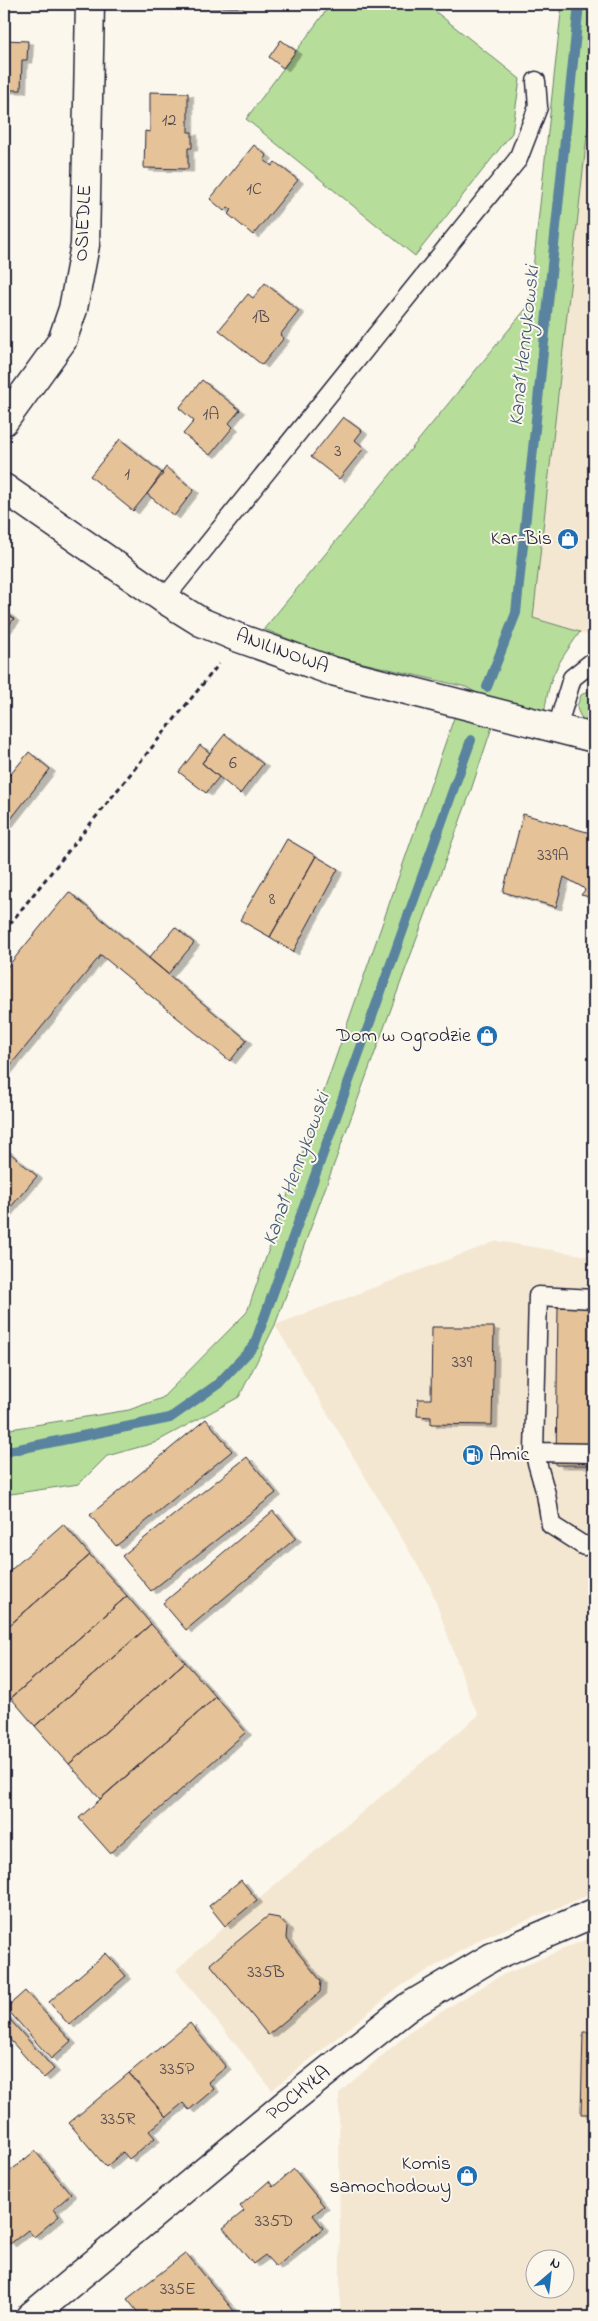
<svg xmlns="http://www.w3.org/2000/svg" width="598" height="2321" viewBox="0 0 598 2321" font-family="'Indie Flower',sans-serif">
  <style>
    .built { fill: #f4e7d2; fill-rule: evenodd }
    .green { fill: #b6de9a; stroke: #6c806a }
    .lines { fill: none; stroke-linecap: round; stroke-linejoin: round }
    .stream { stroke: #5a839f; stroke-width: 10 }
    .building { fill: #e5c297; stroke: #22223b; filter: url(#shadow) }
    .lane-casing { stroke: #22223b; stroke-width: 21 }
    .street-casing { stroke: #22223b; stroke-width: 31 }
    .path { stroke: #22223b; stroke-width: 3; stroke-dasharray: 5 4; stroke-linecap: butt }
    .lane { stroke: #fbf7ec; stroke-width: 18 }
    .street { stroke: #fbf7ec; stroke-width: 28 }
    .labels { text-anchor: middle; dominant-baseline: central; stroke-width: 4; stroke-linejoin: round; paint-order: stroke }
    .number-label { font-size: 18px; fill: #534a52 }
    .street-label { font-size: 20px; fill: #22223b; stroke: #fbf7ec }
    .poi-label { font-size: 20px; fill: #22223b; stroke: #fbf7ec; text-anchor: end }
    .water-label { font-size: 21px; font-style: italic; fill: #435a75; stroke: #fbf7ec }
  </style>
  <defs>
    <filter id="shadow"><feDropShadow dx="5.5" dy="3" stdDeviation="0" flood-color="#0004"/></filter>
  </defs>
  <rect width="100%" height="100%" fill="#fbf7ec"/>
  <filter id="ink" filterUnits="userSpaceOnUse"><feTurbulence type="fractalNoise" baseFrequency=".02" numOctaves="2"/><feDisplacementMap in="SourceGraphic" scale="10" xChannelSelector="R" yChannelSelector="G"/><feConvolveMatrix kernelMatrix="1 2 1 2 8 2 1 2 1" color-interpolation-filters="sRGB"/></filter>
  <g filter="url(#ink)">
    <path class="built" d="M 594,73 L 594,637 L 533,618 Z
      M 497,1241 L 594,1257 L 594,1893 L 483,1938 L 401,1986 L 272,2090 L 176,1970 L 225,1926 L 479,1715 L 471,1700 L 430,1586 L 275,1325 Z
      M 594,1936 L 594,2317 L 340,2317 L 339,2093 L 413,2029 L 500,1976 ZM 536,2258 L 566,2258 L 566,2288 L 536,2288 Z"/>
    <path class="green" d="M 331,4 L 426,4 L 520,79 L 512,133 L 415,256 L 246,119 Z
      M 562,4 L 594,4 L 594,73 L 533,618 L 580,632 C 556,666 549,675 544,716 L 501,706 L 466,687 L 325,654 L 264,629 L 529,305 Z
      M 594,688 L 594,729 C 587,727 578,715 577,707 C 577,704 580,699 581,695 Z
      M 455,715 L 493,724 L 468,799 L 275,1325 L 239,1397 L 154,1443 L 107,1456 L 79,1484 L 4,1495 L 4,1430 L 129,1410 L 162,1398 L 247,1312 Z"/>
    <g class="lines">
      <path class="stream" d="M 487,687 L 516,613 L 579,4
        M 4,1452 L 170,1418 L 218,1384 L 254,1346 L 471,740"/>
    </g>
    <path class="building" d="M 147,4 L 238,4 L 238,7 L 147,5 Z
      M 4,40 L 28,41 L 27,60 L 22,60 L 21,90 L 4,90 Z
      M 281,40 L 296,51 L 283,68 L 269,57 Z
      M 150,92 L 188,93 L 188,132 L 192,132 L 192,148 L 188,148 L 188,169 L 144,168 L 145,131 L 150,132 Z
      M 254,145 L 267,156 L 264,160 L 272,166 L 275,162 L 298,180 L 253,235 L 228,214 L 232,210 L 228,207 L 224,211 L 210,199 Z
      M 265,283 L 299,311 L 280,335 L 284,338 L 262,365 L 219,330 L 248,294 L 253,298 Z
      M 202,380 L 240,410 L 229,423 L 233,427 L 210,455 L 183,434 L 194,421 L 179,408 Z
      M 343,417 L 362,431 L 355,440 L 364,448 L 339,479 L 311,457 Z
      M 120,439 L 163,474 L 133,511 L 90,476 Z
      M 166,467 L 194,490 L 174,516 L 147,494 Z
      M 4,610 L 14,619 L 4,631 Z
      M 225,734 L 263,764 L 240,794 L 202,763 Z
      M 200,745 L 210,753 L 202,763 L 219,777 L 206,793 L 179,772 Z
      M 29,752 L 50,769 L 7,824 L 4,821 L 4,769 L 10,775 Z
      M 523,814 L 594,834 L 594,898 L 581,895 L 585,890 L 582,887 L 564,877 L 556,907 L 503,892 Z
      M 287,839 L 316,856 L 270,937 L 240,920 Z
      M 316,856 L 338,869 L 293,952 L 270,937 Z
      M 69,892 L 247,1040 L 230,1061 L 101,955 L 4,1073 L 4,971 Z
      M 175,927 L 194,943 L 168,974 L 149,958 Z
      M 4,1148 L 37,1176 L 4,1215 Z
      M 558,1307 L 594,1307 L 594,1465 L 556,1465 Z
      M 432,1327 L 494,1327 L 492,1425 L 431,1424 L 431,1417 L 417,1416 L 418,1399 L 431,1399 Z
      M 206,1419 L 232,1451 L 116,1546 L 90,1515 Z
      M 247,1457 L 276,1493 L 151,1591 L 122,1556 Z
      M 273,1511 L 296,1538 L 186,1630 L 163,1603 Z
      M 63,1524 L 90,1555 L 4,1630 L 4,1576 Z
      M 90,1555 L 127,1596 L 11,1698 L 4,1690 L 4,1630 Z
      M 127,1596 L 151,1624 L 35,1726 L 11,1698 Z
      M 151,1624 L 185,1662 L 69,1764 L 35,1726 Z
      M 185,1662 L 216,1697 L 100,1799 L 69,1764 Z
      M 216,1697 L 246,1732 L 110,1853 L 79,1818 Z
      M 241,1880 L 257,1900 L 225,1926 L 209,1906 Z
      M 268,1916 L 279,1918 L 287,1927 L 286,1938 L 321,1981 L 320,1992 L 268,2035 L 210,1964 Z
      M 106,1953 L 126,1976 L 69,2025 L 49,2002 Z
      M 25,1991 L 71,2041 L 51,2059 L 6,2008 Z
      M 4,2013 L 54,2069 L 44,2078 L 4,2033 Z
      M 190,2023 L 226,2067 L 208,2082 L 214,2089 L 189,2110 L 183,2103 L 166,2117 L 129,2073 Z
      M 583,2032 L 594,2032 L 594,2114 L 581,2114 Z
      M 129,2073 L 166,2117 L 149,2131 L 155,2138 L 129,2159 L 123,2152 L 106,2167 L 69,2123 Z
      M 35,2151 L 71,2194 L 54,2209 L 59,2216 L 34,2237 L 28,2230 L 10,2244 L 4,2236 L 4,2176 Z
      M 294,2169 L 324,2206 L 313,2215 L 323,2228 L 276,2267 L 265,2255 L 253,2264 L 223,2228 L 244,2211 L 240,2206 L 269,2181 L 273,2187 Z
      M 186,2253 L 239,2317 L 148,2317 L 144,2312 L 140,2315 L 127,2299 Z"/>
    <g class="lines">
      <g class="lane-casing">
        <path id="lane" d="M 164,599 L 518,159 L 538,107 L 536,81
          M 557,728 L 572,678 L 591,663 L 594,662
          M 594,1299 L 538,1296 L 534,1452 L 594,1453
          M 534,1452 L 546,1494 L 551,1525 L 584,1546 L 594,1544"/>
      </g>
      <g class="street-casing">
        <path id="street" d="M 4,421 L 62,341 L 73,309 L 85,245 L 90,4
          M 4,488 L 164,599 L 201,622 L 239,638 L 332,671 L 594,738
          M 30,2317 L 286,2104 L 408,2007 L 492,1957 L 594,1913"/>
      </g>
      <path class="path" d="M 4,931 L 219,664"/>
      <use href="#lane" class="lane"/>
      <use href="#street" class="street"/>
    </g>
  </g>
  <defs>
    <g id="shop-disc" transform="scale(1.125)"><circle r="9.5" fill="#1f6fb2" stroke="#fbf7ec"/><path d="M-5-2.5h2.3a2.7 3.5 0 0 1 5.4 0H5L5.5 6h-11ZM-1.5-2.5h3a1.5 2.3 0 0 0-3 0Z" fill="#fff"/></g>
    <g id="fuel-disc" transform="scale(1.125)"><circle r="9.5" fill="#1f6fb2" stroke="#fbf7ec"/><path d="M-5.5-6h7V0h2V4h1.3V-2.5L3-4.5l.8-.8L6-3V5H2.5V1h-1V6h-7ZM-4.2-4.7v3.2H.2V-4.7Z" fill="#fff"/></g>
  </defs>
  <g fill-rule="evenodd">
    <use href="#shop-disc" x="568" y="539"/>
    <use href="#shop-disc" x="487" y="1036"/>
    <use href="#fuel-disc" x="473" y="1455"/>
    <use href="#shop-disc" x="467" y="2176"/>
  </g>
  <g class="labels">
    <g class="number-label">
      <text x="169" y="121">12</text>
      <text x="254" y="190">1C</text>
      <text x="261" y="318">1B</text>
      <text x="211" y="415">1A</text>
      <text x="338" y="452">3</text>
      <text x="127" y="475">1</text>
      <text x="233" y="764">6</text>
      <text x="553" y="856">339A</text>
      <text x="272" y="900">8</text>
      <text x="462" y="1363">339</text>
      <text x="266" y="1973">335B</text>
      <text x="177" y="2070">335P</text>
      <text x="118" y="2120">335R</text>
      <text x="274" y="2222">335D</text>
      <text x="178" y="2290">335E</text>
    </g>
    <g class="street-label">
      <text transform="translate(84 223) rotate(-87)">OSIEDLE</text>
      <text transform="translate(282 652) rotate(20)">ANILINOWA</text>
      <text transform="translate(299 2094) rotate(-39)">POCHYŁA</text>
    </g>
    <g class="poi-label">
      <text x="552" y="539">Kar-Bis</text>
      <text x="471" y="1036">Dom w Ogrodzie</text>
      <text x="489" y="1455" text-anchor="start">Amic</text>
      <text x="451" y="2164">Komis<tspan x="451" dy="23">samochodowy</tspan></text>
    </g>
    <g class="water-label">
      <text transform="translate(525 346) rotate(-84)">Kanał Henrykowski</text>
      <text transform="translate(297 1169) rotate(-70)">Kanał Henrykowski</text>
    </g>
  </g>
  <rect width="598" height="2321" fill="none" stroke="#fbf7ec" stroke-width="20"/>
  <rect x="10" y="10" width="578" height="2301" fill="none" stroke="#22223b" stroke-width="2" filter="url(#ink)"/>
  <g transform="translate(550 2274) rotate(28)"><circle r="24" fill="#fbf7ec" stroke="#a4a2a5"/>
  <path d="M0-4L9 19L0 12L-9 19Z" fill="#1f6fb2"/>
  <text y="-8" font-size="14" font-weight="bold" text-anchor="middle" fill="#22223b">N</text>
  </g>
</svg>
